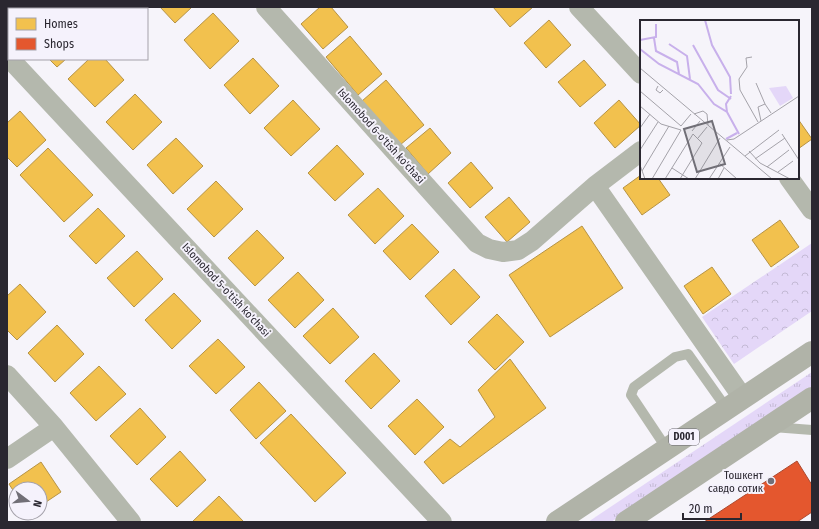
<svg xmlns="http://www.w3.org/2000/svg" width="819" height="529" viewBox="0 0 819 529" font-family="'Fira Sans Condensed',sans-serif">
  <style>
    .grass { fill: url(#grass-tufts) }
    .forest { fill: url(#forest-crowns) }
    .homes { fill: #f2c14e; stroke: #b69345 }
    .shops { fill: #e4572e; stroke: #ac492f }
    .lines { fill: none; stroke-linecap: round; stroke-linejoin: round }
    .lane { stroke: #b4b8ad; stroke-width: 10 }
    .street { stroke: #b4b8ad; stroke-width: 20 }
    .highway { stroke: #b0b3a8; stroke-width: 22 }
    .poi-dot { fill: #716f77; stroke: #f5f2fc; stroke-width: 1.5 }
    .labels { text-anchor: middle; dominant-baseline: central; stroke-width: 4; stroke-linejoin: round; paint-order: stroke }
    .shield { fill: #f5f2fc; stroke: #67646d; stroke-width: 1 }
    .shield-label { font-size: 10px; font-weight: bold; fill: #2a2730 }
    .street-label { font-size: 11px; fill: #2a2730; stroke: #f5f2fc }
    .poi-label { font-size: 11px; fill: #2a2730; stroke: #f5f2fc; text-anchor: end }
    .inset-river { fill: none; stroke: #c8b0eb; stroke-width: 2 }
    .inset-road { fill: none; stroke: #a4a2a9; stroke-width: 1 }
    .view { fill: #716f77; fill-opacity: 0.15; stroke: #716f77; stroke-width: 2 }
    .inset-edge { fill: none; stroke: #2a2730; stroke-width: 2 }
  </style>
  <defs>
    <pattern id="grass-tufts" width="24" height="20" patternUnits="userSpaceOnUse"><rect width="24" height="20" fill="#e4d7f8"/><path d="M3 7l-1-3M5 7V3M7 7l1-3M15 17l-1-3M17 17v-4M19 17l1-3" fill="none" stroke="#c4b9d5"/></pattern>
    <pattern id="forest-crowns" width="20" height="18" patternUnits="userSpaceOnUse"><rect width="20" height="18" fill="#e4d7f8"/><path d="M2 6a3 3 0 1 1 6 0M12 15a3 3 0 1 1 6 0" fill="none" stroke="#c4b9d5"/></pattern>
  </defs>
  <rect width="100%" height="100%" fill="#f6f4fa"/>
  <path class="grass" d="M 812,372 L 812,388 L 611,522 L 588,522 Z"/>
  <path class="forest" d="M 812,243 L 812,311 L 734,364 L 702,317 Z"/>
  <path class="homes" d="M 10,7 L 29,7 L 27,9 L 12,9 Z
    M 160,7 L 192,7 L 175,23 Z
    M 320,7 L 331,7 L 348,27 L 323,49 L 301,24 Z
    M 493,7 L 533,7 L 510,27 Z
    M 213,13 L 239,41 L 210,69 L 184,40 Z
    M 549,20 L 571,45 L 546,68 L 524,43 Z
    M 350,36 L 382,74 L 358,95 L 326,57 Z
    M 253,58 L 279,86 L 250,114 L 224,85 Z
    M 49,59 L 66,59 L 57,67 Z
    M 89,59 L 105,59 L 124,80 L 95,107 L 68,79 Z
    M 584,60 L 606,85 L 580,107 L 558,82 Z
    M 386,80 L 424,125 L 400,145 L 362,101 Z
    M 135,94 L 162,122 L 133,150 L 106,122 Z
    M 293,100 L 320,129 L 291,156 L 264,128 Z
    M 619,100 L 641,125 L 615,148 L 594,123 Z
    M 20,111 L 46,140 L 17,167 L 7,157 L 7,123 Z
    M 798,119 L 812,139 L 798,149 Z
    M 430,128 L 451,153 L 428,174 L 406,148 Z
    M 176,138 L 203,166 L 173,194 L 147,165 Z
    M 337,145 L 364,174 L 335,201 L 308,173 Z
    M 48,148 L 93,195 L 64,222 L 20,175 Z
    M 471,162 L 493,188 L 470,208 L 448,183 Z
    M 641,175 L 641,178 L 658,178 L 670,195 L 642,215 L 623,188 Z
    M 216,181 L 243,209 L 214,237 L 187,209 Z
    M 378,188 L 404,216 L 375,244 L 348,215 Z
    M 509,197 L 530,222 L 507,242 L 485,217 Z
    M 98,208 L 125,236 L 96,264 L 69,236 Z
    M 780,220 L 799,247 L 771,267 L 752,240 Z
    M 412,224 L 439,252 L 410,280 L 383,251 Z
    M 582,226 L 623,288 L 550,337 L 509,275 Z
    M 257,230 L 284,258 L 255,286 L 228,258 Z
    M 137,251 L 163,279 L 134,307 L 107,278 Z
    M 712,267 L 731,294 L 703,314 L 684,286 Z
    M 454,269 L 480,297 L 451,325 L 425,296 Z
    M 298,272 L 324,300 L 295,328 L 268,300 Z
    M 20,284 L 46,312 L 17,340 L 7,330 L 7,296 Z
    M 174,293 L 201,321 L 172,349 L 145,320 Z
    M 333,308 L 359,337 L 330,364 L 303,336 Z
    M 497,314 L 524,342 L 495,370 L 468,342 Z
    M 57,325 L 84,354 L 55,382 L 28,353 Z
    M 218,339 L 245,367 L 216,394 L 189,366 Z
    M 374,353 L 400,381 L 371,409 L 345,381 Z
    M 510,359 L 546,408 L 443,484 L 424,462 L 450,439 L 460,447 L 495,417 L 478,390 Z
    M 99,366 L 126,394 L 96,421 L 70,393 Z
    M 259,382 L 286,411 L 256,439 L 230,410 Z
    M 417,399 L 444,427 L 415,455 L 388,426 Z
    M 140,408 L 166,437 L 137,465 L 110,436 Z
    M 291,414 L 346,473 L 315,502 L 260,443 Z
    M 180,451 L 206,480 L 177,507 L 150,479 Z
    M 41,462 L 61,492 L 40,506 L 40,489 L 16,489 L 16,495 L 9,484 Z
    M 219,496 L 244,522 L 192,522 Z"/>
  <path class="shops" d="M 797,461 L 812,485 L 812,512 L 797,522 L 704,522 Z"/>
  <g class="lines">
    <path class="lane" d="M 773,427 L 812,430
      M 667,449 L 631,395 L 634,387 L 675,357 L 688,354 L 727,409"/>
    <path class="street" d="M 266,7 L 477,243 L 489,249 L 503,252 L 518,250 L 532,241 L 595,186 L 641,151
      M 579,7 L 641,74
      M 10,59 L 442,522
      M 789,178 L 812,210
      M 595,186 L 743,398
      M 7,375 L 54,427 L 131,522
      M 7,459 L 54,427"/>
    <path class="highway" d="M 557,522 L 812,352
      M 626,522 L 812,398"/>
  </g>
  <circle class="poi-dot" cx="771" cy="481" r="4"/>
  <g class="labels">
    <rect class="shield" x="669" y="429" width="30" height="16" rx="3"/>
    <g class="shield-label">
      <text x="684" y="437">D001</text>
    </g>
    <g class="street-label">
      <text transform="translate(381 136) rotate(48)">Islomobod 6-o'tish ko'chasi</text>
      <text transform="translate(226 290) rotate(47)">Islomobod 5-o'tish ko'chasi</text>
    </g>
    <g class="poi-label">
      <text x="763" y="475">Тошкент<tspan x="763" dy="13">савдо сотик</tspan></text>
    </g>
  </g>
  <g transform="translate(640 20)">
    <rect width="159" height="159" fill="#f6f4fa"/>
    <path d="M 146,66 L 153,78 L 140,86 L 129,68 Z" fill="#e4d7f8"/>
    <path class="inset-river" d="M 65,0 L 72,25 L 90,57 L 91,74M 14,18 L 16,31 L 37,42 L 39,54M 0,20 L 16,17 L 16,4M 29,24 L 47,36 L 50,59M 53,25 L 78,70 L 91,79M 0,29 L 19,44 L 58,64 L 74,84 L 87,92 L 99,114M 87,92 L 86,84 L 91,76M 86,119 L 97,113"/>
    <path class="inset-road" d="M 112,37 L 106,38 L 107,47 L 99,59 L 100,70 L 118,102M 0,48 L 132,159M 116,63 L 125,84M 18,66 L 16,70 L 20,73 L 23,70M 0,71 L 41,106 L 51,94M 0,86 L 21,104 L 41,110 L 12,159M 54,94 L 63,91 L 67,94 L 68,105M 121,101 L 118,87 L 125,84 L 131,93M 0,108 L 10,94M 52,111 L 60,101M 142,114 L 159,140M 58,118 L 67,107M 87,120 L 94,119 L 159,76M 0,130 L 18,102M 109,131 L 120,143 L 150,159M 105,136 L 139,110M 115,139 L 145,118M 79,143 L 97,159M 0,145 L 5,159M 127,147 L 149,130M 32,148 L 49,159M 2,151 L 29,106M 138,152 L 153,141M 25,159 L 53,114 L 62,123 L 40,159M 55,159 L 80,118M 69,159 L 90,127M 78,159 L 84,148"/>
    <path class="view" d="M 72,101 L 85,144 L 57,152 L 44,109 Z"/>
    <rect width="159" height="159" class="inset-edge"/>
  </g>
  <rect width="819" height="529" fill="none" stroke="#2a2730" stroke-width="16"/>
  <rect x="8" y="8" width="140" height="52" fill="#f5f2fc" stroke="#a4a1aa"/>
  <rect x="16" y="18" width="20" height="12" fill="#f2c14e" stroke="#a4a1aa"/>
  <text x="44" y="28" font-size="12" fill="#2a2730">Homes</text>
  <rect x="16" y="38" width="20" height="12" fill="#e4572e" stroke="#a4a1aa"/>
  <text x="44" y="48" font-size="12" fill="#2a2730">Shops</text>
  <g transform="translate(28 501) rotate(106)"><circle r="19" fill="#f5f2fc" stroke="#a4a1aa"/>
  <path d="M0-3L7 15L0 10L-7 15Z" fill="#716f77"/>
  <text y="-6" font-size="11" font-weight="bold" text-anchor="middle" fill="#2a2730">N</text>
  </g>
  <path d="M683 513v6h58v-6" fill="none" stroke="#2a2730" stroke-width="2"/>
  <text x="689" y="513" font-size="12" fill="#2a2730" stroke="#f5f2fc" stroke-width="3" paint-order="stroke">20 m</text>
</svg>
